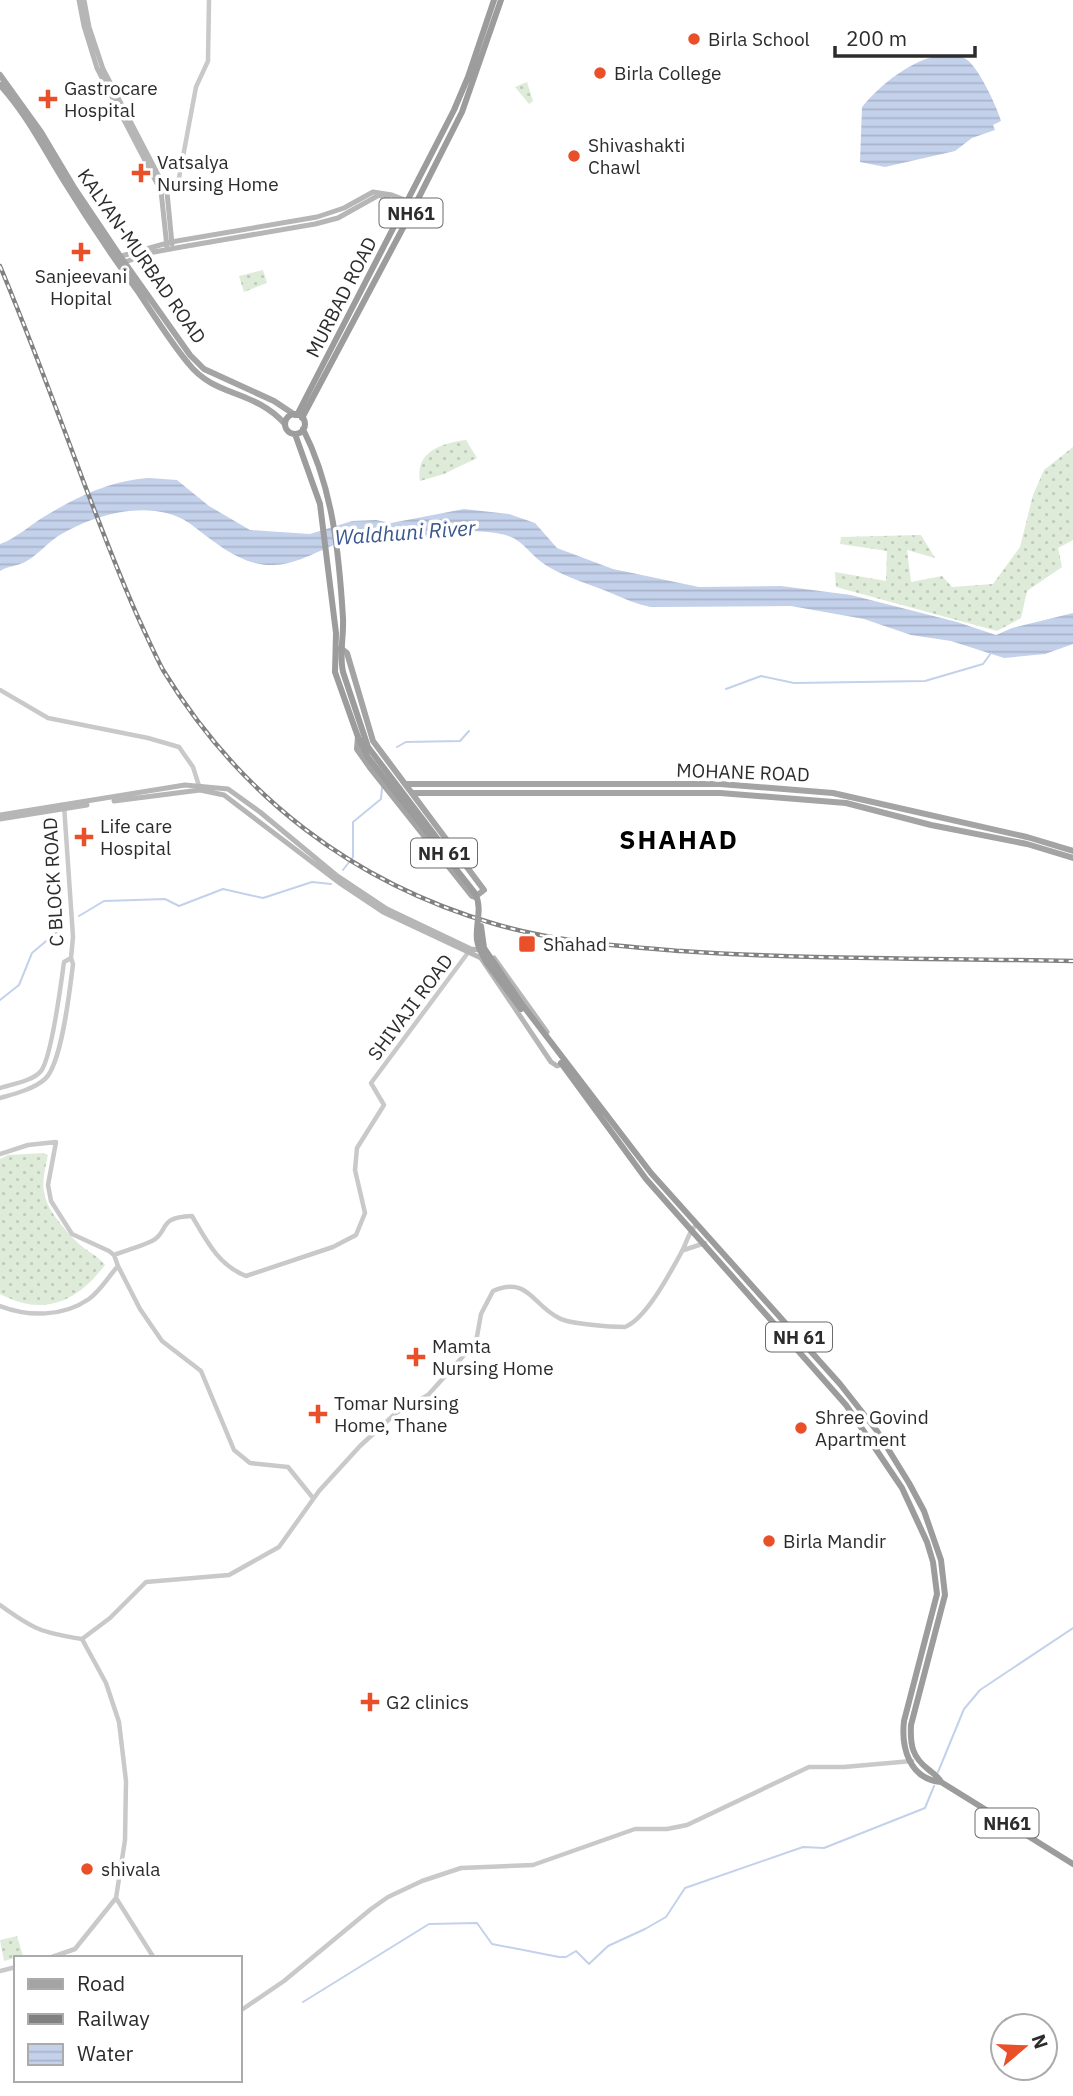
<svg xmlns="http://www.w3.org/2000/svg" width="1073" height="2096" viewBox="0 0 1073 2096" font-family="'IBM Plex Sans',sans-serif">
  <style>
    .grass { fill: url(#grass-dots) }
    .water { fill: url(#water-rules) }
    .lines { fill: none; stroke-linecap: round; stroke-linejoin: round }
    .stream { stroke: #c4d1eb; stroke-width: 2 }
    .tertiary { stroke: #c9c9c9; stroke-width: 4.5 }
    .secondary { stroke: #b6b6b6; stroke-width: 5 }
    .primary { stroke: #a4a4a4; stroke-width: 6 }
    .trunk { stroke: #9c9c9c; stroke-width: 6 }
    .rail-casing { stroke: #818181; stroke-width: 4.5 }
    .rail { stroke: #fff; stroke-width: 2; stroke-dasharray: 5; stroke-linecap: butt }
    .trunk-bridge { stroke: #9c9c9c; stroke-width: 6 }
    .poi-dot { fill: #e94f29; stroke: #fff; stroke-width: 2.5 }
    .labels { text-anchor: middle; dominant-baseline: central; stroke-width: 7; stroke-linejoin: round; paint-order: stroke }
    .shield { fill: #fff; stroke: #6b6b6b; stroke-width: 2 }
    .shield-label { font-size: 18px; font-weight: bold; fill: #2c2c2c }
    .poi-label { font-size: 19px; fill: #2c2c2c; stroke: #fff; text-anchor: start }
    .street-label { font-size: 19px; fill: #2c2c2c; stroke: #fff }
    .water-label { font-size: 21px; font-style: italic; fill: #39568f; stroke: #fff }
    .district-label { font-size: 26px; font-weight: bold; letter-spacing: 2px; fill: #000; stroke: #fff }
  </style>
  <defs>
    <pattern id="grass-dots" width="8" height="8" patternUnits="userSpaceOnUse" patternTransform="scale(1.75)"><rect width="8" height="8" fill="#deebd9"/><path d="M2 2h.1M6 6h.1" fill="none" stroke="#bfcaba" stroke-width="1.8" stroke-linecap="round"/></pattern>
    <pattern id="water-rules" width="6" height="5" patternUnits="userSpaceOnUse" patternTransform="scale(1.75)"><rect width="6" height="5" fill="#c4d1eb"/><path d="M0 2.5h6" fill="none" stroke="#a9b4ca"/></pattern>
  </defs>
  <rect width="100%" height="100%" fill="#fff"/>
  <path class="grass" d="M 527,82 L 533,101 L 529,104 L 515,87 Z
    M 263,270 L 267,283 L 244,292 L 239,276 Z
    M 466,440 L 477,458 L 444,474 L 420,481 C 415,452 441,443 466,440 Z
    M 1073,447 L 1073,540 L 1058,548 L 1062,567 L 1027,591 L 1021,618 L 997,631 L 836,587 L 835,572 L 886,581 L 887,551 L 840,544 L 841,537 L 921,535 L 935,558 L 907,550 L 911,582 L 942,576 L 952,587 L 993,584 L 1020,547 L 1033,495 L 1044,470 Z
    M 44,1153 L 48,1155 C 41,1186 40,1198 60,1223 C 67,1232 75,1241 84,1248 C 92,1254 98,1256 105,1265 C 77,1302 44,1317 0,1294 L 0,1159 L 8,1155 Z
    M 17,1936 L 23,1956 L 4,1961 L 0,1940 Z"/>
  <path class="water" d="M 942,55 C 949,56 958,56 964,58 C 977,63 997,107 1001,121 L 993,125 L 995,130 L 972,138 L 955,151 L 885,167 L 860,162 L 862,107 C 881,84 912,59 942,55 Z
    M 149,478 L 177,480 L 209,506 L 250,530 L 310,534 L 352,521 L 376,520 L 391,523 L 464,509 L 509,514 L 535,523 L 557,548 L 613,569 L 699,587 L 781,586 L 851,595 L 957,622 L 996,635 L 1012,628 L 1073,613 L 1073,644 L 1045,654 L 1004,658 L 951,641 L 911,635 L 864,619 L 791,606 L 651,607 C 636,604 625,599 611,593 C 590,584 567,578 547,566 C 529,555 523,538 501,534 C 466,526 434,537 400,540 C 382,541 367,535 348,540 C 323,547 299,565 273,565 C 240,566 214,541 189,523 C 151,497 89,515 54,539 C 45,546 35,557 25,562 C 17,566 8,566 0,571 L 0,544 C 17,538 31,524 47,515 C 78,496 113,480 149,478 Z"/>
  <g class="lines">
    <path class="stream" d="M 726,689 L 761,676 L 794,683 L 925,681 L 983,664 L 991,653
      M 397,747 L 406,742 L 460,741 L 469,731
      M 343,870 L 353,857 L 353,822 L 381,799 L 382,787
      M 79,916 L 104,901 L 165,899 L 179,906 L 223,889 L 263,898 L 312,882 L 331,884
      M 0,1000 L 19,985 L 32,953 L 64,926
      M 938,1772 L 964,1709 L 980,1690 L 1073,1628
      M 303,2002 L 429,1924 L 477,1923 L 492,1944 L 559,1957 L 566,1957 L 576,1951 L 589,1964 L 608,1946 L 645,1929 L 666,1917 L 685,1888 L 803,1847 L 824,1848 L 925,1808 L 934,1786"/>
    <path class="tertiary" d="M 166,192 L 179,178 L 196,87 L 208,61 L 209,0
      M 0,690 L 48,718 L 148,738 L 179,747 L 193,767 L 200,789
      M 0,1088 C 12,1084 33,1081 41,1071 C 52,1057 61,983 64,962 L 71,958
      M 0,1098 C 14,1094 34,1089 45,1079 C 62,1064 70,988 73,964 L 71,958 L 73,937 L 64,805
      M 0,1154 L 28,1145 L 56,1142 L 48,1185 L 51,1201 L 72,1234 L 109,1251 L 114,1255 L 118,1266 C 109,1276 100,1291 89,1299 C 63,1317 29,1317 0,1306
      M 684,1250 L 705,1243
      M 114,1255 C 126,1250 140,1247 152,1241 C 170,1232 156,1217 192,1216 C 206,1240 218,1265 246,1276 L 333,1247 L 356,1235 L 365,1213 L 355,1170 L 357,1148 L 384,1105 L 371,1083 L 470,950
      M 118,1266 L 140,1309 L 162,1341 L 201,1371 L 234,1450 L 250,1463 L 288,1467 L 313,1498
      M 0,1605 C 33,1629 42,1633 82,1639
      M 82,1639 L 110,1618 L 146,1582 L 229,1575 L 279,1547 L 319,1491 L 360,1446 L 396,1413 L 428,1395 L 476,1342 L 481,1314 L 493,1291 C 529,1276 532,1305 559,1318 C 569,1324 612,1327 625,1327 C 646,1319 670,1273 681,1253 C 687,1243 688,1232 697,1224
      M 116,1898 L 154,1958
      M 49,1958 L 75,1949 L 116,1898 L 125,1840 L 126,1781 L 119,1722 L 106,1683 L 82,1639
      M 0,1971 L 16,1967
      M 240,2011 L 284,1981 L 371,1909 L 388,1897 L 422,1881 L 461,1868 L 533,1865 L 635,1829 L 667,1829 L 687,1825 L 809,1767 L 844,1767 L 912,1761"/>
    <path class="secondary" d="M 79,0 L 84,26 L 97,68 L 161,191 L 167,247
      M 84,0 L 89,27 L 103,69 L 167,192 L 172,244
      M 118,257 L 171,242 L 317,217 L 344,208 L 373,192 L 392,195 L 415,204
      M 122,263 L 154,252 L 187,246 L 315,224 L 338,218 L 379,195 L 412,211
      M 114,801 L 200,790 L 224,795 L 341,884 L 383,912 L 481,958 L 551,1062 L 557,1066 L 562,1064
      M 0,815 L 185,785 L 228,789 L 260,812 L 336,875 L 387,909 L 471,949 L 480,950
      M 0,819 L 87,805
      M 494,958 L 547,1032"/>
    <path class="primary" d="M 0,75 L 41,132 L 75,189 L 120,256 L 190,355 L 204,369 L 274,401 L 295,415
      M 0,85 C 25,112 43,147 62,178 C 86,217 112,256 139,293 C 155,317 170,341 188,363 C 215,398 254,389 285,424
      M 337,650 L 342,649 L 347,653 L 373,741 L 484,890 L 475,897 L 472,896 L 371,769 L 357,749 L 358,737
      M 405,784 L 720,784 L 833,793 L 1027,837 L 1073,851
      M 413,793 L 720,793 L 846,803 L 931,825 L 1027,844 L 1073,858"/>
    <path class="trunk" d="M285 424a10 10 0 1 1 20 0a10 10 0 1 1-20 0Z
      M 297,415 L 454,110 L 468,77 L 494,0
      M 302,418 L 412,211 L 462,112 L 501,0
      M 303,429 C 333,488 339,553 343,618 C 344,636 339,654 343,672 L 368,747 L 443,846
      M 295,434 L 320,504 L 336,633 L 335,672 L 358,737 L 367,756
      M 487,963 L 521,1009
      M 521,1003 L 651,1173 L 840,1384 L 877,1431 L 909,1483 L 924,1511 L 941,1560 L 945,1595 L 911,1725 C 910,1745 912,1757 929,1770 C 934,1774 938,1776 941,1782 L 1073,1864
      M 561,1063 L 646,1179 L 846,1405 L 902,1488 L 927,1542 L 933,1562 L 937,1594 L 904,1721 C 901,1747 909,1779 941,1782"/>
    <g class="rail-casing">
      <path id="rail" d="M 0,266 C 30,338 57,410 84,483 C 102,530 120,578 141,624 C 148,639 155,655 163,670 C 240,796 353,883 495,924 C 555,942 619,946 681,951 C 812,960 942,958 1073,961"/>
    </g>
    <use href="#rail" class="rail"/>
    <path class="trunk-bridge" d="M 367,756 L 475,893 C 483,909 475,924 477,940 C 478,949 483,956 487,963
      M 481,926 L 484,948 L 521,1003"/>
  </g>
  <g class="poi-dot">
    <circle cx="694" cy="39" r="7"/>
    <circle cx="600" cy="73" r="7"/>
    <path d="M44.5 88.5h7v7h7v7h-7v7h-7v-7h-7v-7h7z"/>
    <circle cx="574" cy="156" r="7"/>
    <path d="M137.5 162.5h7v7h7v7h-7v7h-7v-7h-7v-7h7z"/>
    <path d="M77.5 241.5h7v7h7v7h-7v7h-7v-7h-7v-7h7z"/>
    <path d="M80.5 826.5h7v7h7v7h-7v7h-7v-7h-7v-7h7z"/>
    <rect x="518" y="935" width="18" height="18" rx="3.5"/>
    <path d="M412.5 1346.5h7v7h7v7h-7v7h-7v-7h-7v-7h7z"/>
    <path d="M314.5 1403.5h7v7h7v7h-7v7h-7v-7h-7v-7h7z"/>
    <circle cx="801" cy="1428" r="7"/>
    <circle cx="769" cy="1541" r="7"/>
    <path d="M366.5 1691.5h7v7h7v7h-7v7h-7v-7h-7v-7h7z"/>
    <circle cx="87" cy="1869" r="7"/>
  </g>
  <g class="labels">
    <g class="shield">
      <rect x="379.5" y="198.5" width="63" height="29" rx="5"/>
      <rect x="411" y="838.5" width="66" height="29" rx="5"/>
      <rect x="766" y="1322.5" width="66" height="29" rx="5"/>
      <rect x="975.5" y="1808.5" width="63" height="29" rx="5"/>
    </g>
    <g class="shield-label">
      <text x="411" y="213">NH61</text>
      <text x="444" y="853">NH 61</text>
      <text x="799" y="1337">NH 61</text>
      <text x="1007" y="1823">NH61</text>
    </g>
    <g class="poi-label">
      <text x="708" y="39">Birla School</text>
      <text x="614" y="73">Birla College</text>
      <text x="64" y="88">Gastrocare<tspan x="64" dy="22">Hospital</tspan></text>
      <text x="588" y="145">Shivashakti<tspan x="588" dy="22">Chawl</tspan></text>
      <text x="157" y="162">Vatsalya<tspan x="157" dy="22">Nursing Home</tspan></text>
      <text x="81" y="276" text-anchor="middle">Sanjeevani<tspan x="81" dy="22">Hopital</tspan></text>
      <text x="100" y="826">Life care<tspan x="100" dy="22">Hospital</tspan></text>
      <text x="543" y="944">Shahad</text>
      <text x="432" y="1346">Mamta<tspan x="432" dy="22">Nursing Home</tspan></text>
      <text x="334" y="1403">Tomar Nursing<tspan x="334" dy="22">Home, Thane</tspan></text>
      <text x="815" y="1417">Shree Govind<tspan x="815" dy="22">Apartment</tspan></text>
      <text x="783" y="1541">Birla Mandir</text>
      <text x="386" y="1702">G2 clinics</text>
      <text x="101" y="1869">shivala</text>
    </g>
    <g class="street-label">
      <text transform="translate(142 256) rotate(55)">KALYAN-MURBAD ROAD</text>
      <text transform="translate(341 297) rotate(-63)">MURBAD ROAD</text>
      <text transform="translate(743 772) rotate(2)">MOHANE ROAD</text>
      <text transform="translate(53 882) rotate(-93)">C BLOCK ROAD</text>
      <text transform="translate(410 1007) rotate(-53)">SHIVAJI ROAD</text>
    </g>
    <g class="water-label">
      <text transform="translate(405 532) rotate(-4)">Waldhuni River</text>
    </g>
    <g class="district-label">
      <text x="679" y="839">SHAHAD</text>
    </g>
  </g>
  <rect x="14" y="1956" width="228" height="126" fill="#ffffff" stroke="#ababab" stroke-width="2"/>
  <rect x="28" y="1979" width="35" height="10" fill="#a4a4a4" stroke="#ababab" stroke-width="2"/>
  <text x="77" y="1991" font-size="21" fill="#2c2c2c">Road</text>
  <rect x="28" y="2014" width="35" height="10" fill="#818181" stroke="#ababab" stroke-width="2"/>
  <text x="77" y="2026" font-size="21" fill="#2c2c2c">Railway</text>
  <rect x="28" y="2044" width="35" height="21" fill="url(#water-rules)" stroke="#ababab" stroke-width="2"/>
  <text x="77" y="2061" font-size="21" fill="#2c2c2c">Water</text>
  <g transform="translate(1024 2047) rotate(71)"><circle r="33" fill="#ffffff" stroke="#ababab" stroke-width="2"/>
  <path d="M0-5L12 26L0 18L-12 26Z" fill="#e94f29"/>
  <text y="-10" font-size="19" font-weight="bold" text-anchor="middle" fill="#2c2c2c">N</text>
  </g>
  <path d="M835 46v10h140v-10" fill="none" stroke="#2c2c2c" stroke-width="3.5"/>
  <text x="846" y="46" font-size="21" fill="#2c2c2c" stroke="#ffffff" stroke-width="5" paint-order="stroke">200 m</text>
</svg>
